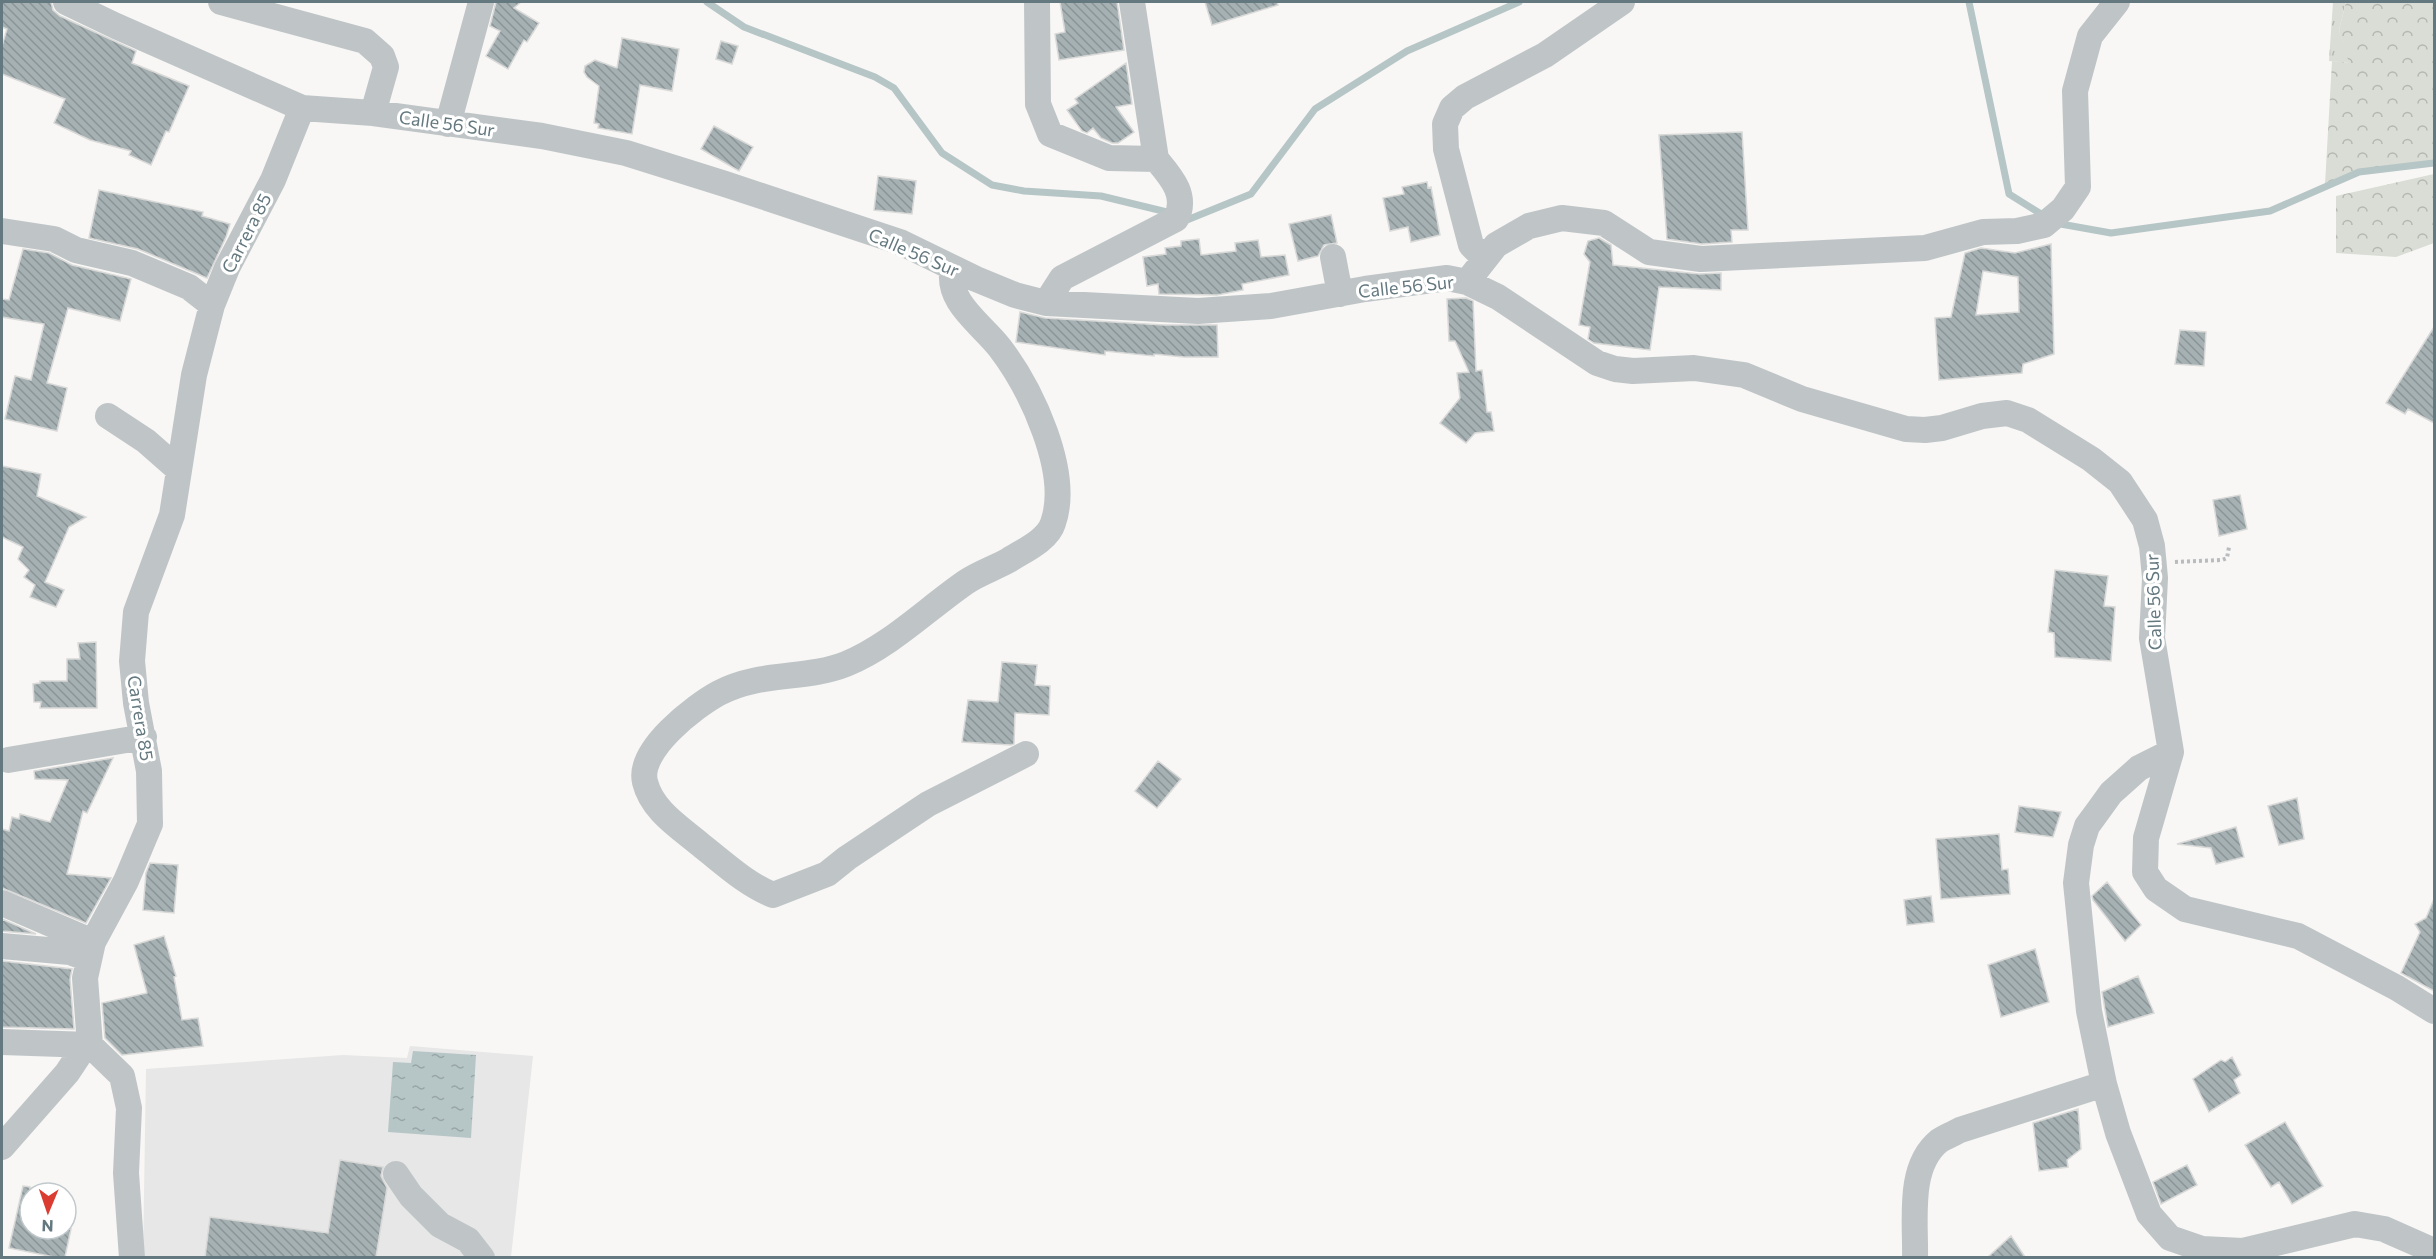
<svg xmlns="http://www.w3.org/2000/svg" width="2436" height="1259" viewBox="0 0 2436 1259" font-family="Commissioner,sans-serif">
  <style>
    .built { fill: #e6e7e6 }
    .grass { fill: url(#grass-tufts) }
    .forest { fill: url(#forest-crowns) }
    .water { fill: url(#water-ripples) }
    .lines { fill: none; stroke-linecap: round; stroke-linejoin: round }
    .stream { stroke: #b6c5c6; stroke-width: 7 }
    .building { fill: url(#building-back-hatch); stroke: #d9d9d8; stroke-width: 1.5; fill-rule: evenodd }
    .path { stroke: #b8bcbe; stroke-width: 4; stroke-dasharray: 3 3; stroke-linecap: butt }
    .minor { stroke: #bfc5c7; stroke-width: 26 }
    .labels { text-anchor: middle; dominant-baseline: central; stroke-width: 6; stroke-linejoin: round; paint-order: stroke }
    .street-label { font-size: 18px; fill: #64787f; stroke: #fff }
  </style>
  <defs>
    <pattern id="grass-tufts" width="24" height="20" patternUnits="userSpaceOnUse" patternTransform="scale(1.5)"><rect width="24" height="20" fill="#d9ddd5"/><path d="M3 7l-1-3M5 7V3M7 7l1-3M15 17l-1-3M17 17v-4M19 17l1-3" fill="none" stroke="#b4b8b2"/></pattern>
    <pattern id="forest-crowns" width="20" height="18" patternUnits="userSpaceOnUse" patternTransform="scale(1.5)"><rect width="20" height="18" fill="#d9ddd5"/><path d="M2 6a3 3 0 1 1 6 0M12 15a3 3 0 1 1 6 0" fill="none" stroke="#b4b8b2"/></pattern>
    <pattern id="water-ripples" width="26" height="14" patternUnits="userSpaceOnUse" patternTransform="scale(1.5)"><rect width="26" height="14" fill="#b6c5c6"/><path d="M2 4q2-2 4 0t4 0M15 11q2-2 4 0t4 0" fill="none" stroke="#98a5a6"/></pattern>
    <pattern id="building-back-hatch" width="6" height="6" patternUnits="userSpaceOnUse" patternTransform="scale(1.5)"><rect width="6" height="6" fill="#a6b1b4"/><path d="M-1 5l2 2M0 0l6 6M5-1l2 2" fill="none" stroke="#8b9598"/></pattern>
  </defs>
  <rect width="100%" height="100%" fill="#f8f7f5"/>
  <path class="built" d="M 410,1046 L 533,1056 L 511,1257 L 143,1258 L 146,1069 L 343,1055 L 407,1058 Z"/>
  <path class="grass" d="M 2333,2 L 2346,2 L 2339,30 L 2350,63 L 2329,61 Z"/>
  <path class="forest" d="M 2346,2 L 2434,2 L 2434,161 L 2356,170 L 2325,184 L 2332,61 L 2349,63 L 2339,30 Z
    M 2434,174 L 2434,243 L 2396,257 L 2336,253 L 2336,196 Z"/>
  <path class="water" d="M 413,1051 L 476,1055 L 471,1138 L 388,1132 L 393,1062 L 411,1063 Z"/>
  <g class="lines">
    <path class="stream" d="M 707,2 L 744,27 L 875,77 L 894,88 L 942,153 L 992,185 L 1024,191 L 1101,196 L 1171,213
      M 1969,2 L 2009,194 L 2046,217
      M 1187,220 L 1251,194 L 1315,109 L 1407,51 L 1519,2
      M 2055,223 L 2111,233 L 2270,211 L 2359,172 L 2434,163"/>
  </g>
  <path class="building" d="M 2,2 L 51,2 L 53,10 L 60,16 L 136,51 L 132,63 L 189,86 L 169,132 L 166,131 L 151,165 L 129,155 L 131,151 L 90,140 L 54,123 L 65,99 L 2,74 L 2,46 L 7,29 L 2,27 Z
    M 496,2 L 521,2 L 514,8 L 539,23 L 527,42 L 524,40 L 508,69 L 486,56 L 500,31 L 490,26 Z
    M 1060,2 L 1117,2 L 1124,50 L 1059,60 L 1055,34 L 1065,32 Z
    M 1205,2 L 1277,2 L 1278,5 L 1212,25 Z
    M 622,38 L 679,49 L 672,91 L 640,85 L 632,134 L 598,128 L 599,124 L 594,123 L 599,86 L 587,77 L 584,72 L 585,66 L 595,60 L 617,68 Z
    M 721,41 L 738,46 L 732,64 L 716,59 Z
    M 1126,63 L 1132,104 L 1116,107 L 1134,132 L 1118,143 L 1112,143 L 1101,138 L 1093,128 L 1087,133 L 1082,131 L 1067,110 L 1078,103 L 1075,99 Z
    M 714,126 L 753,147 L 739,171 L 701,149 Z
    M 1742,132 L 1748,230 L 1731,230 L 1732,242 L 1702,244 L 1667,239 L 1659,135 Z
    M 878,176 L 916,181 L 912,214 L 874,210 Z
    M 1427,182 L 1428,188 L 1431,187 L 1440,235 L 1411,242 L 1408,227 L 1390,231 L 1383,198 L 1404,194 L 1402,187 Z
    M 99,190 L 203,212 L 202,216 L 230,224 L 226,237 L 207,278 L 138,249 L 89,238 Z
    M 1331,215 L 1337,243 L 1324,245 L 1318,256 L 1298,261 L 1289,224 Z
    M 1599,238 L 1611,245 L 1613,265 L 1699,274 L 1721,273 L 1721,290 L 1659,287 L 1650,350 L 1594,343 L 1588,339 L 1590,327 L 1579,325 L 1590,262 L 1584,254 L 1588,241 Z
    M 1199,239 L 1201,255 L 1236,251 L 1235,243 L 1258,240 L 1261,257 L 1285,255 L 1289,275 L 1242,284 L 1243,290 L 1217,295 L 1159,294 L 1158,284 L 1147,286 L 1143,257 L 1166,254 L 1165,248 L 1181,246 L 1181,241 Z
    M 2051,244 L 2054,354 L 2023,364 L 2022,373 L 1939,380 L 1935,318 L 1951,317 L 1965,253 L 1981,248 L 2015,253 ZM 1983,271 L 2018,277 L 2019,312 L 1976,315 Z
    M 23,249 L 49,253 L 72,265 L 131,279 L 120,321 L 68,308 L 47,383 L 67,388 L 57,431 L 5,419 L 15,376 L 31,380 L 44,324 L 2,317 L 2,299 L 9,300 Z
    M 1466,298 L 1473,301 L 1476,371 L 1482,370 L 1487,412 L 1491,412 L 1494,431 L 1475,433 L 1466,443 L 1440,423 L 1460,398 L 1457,373 L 1469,372 L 1455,341 L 1449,341 L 1447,299 Z
    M 1020,312 L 1045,318 L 1164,325 L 1217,325 L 1218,357 L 1184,357 L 1154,354 L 1154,356 L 1105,351 L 1105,355 L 1016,342 Z
    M 2434,327 L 2434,423 L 2408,409 L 2405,414 L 2386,403 Z
    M 2180,330 L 2206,332 L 2204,366 L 2175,364 Z
    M 2,466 L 41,474 L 37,496 L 86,517 L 69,527 L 45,582 L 64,590 L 56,607 L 30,597 L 35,585 L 24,577 L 29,570 L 18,559 L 23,547 L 2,537 Z
    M 2240,495 L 2247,529 L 2219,536 L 2213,500 Z
    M 2055,570 L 2108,576 L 2104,606 L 2115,607 L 2111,661 L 2055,657 L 2054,633 L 2048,632 Z
    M 96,642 L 97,708 L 40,708 L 41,702 L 34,702 L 33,684 L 40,683 L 40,681 L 67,681 L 67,659 L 80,659 L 78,643 Z
    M 1002,662 L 1037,665 L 1035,685 L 1050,686 L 1049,715 L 1015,713 L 1014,744 L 1011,745 L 962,742 L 968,700 L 998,702 Z
    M 113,758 L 87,813 L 83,811 L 67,874 L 111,878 L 86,923 L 2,888 L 2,829 L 9,831 L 12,817 L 19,819 L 20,814 L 50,822 L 68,780 L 35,779 L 34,771 Z
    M 1158,761 L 1181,779 L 1157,808 L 1135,791 Z
    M 2297,798 L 2304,839 L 2279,845 L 2268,806 Z
    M 2019,806 L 2061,812 L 2053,837 L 2015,832 Z
    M 2236,827 L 2244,857 L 2216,864 L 2211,848 L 2177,844 Z
    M 1999,834 L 2002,870 L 2008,869 L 2010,894 L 1941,899 L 1936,839 Z
    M 150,863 L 178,865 L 174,913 L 143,910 L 146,873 Z
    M 2107,882 L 2141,925 L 2125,941 L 2093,900 L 2092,896 Z
    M 1931,896 L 1934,922 L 1907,925 L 1904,900 Z
    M 2434,899 L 2434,991 L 2401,973 L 2420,932 L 2415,924 L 2426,918 Z
    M 2,919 L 36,934 L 2,931 Z
    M 164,936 L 176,976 L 174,977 L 182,1020 L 198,1018 L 203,1046 L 122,1055 L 105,1038 L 102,1003 L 147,993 L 134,945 Z
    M 2035,949 L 2049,1002 L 2001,1017 L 1988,965 Z
    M 2,961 L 72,969 L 70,979 L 74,1029 L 2,1027 Z
    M 2138,976 L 2154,1013 L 2108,1027 L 2102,992 Z
    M 2232,1057 L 2241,1075 L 2234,1080 L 2240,1093 L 2209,1112 L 2193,1079 L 2221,1060 L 2225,1062 Z
    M 2078,1109 L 2081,1149 L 2067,1160 L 2068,1167 L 2039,1171 L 2033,1123 Z
    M 2285,1122 L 2323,1186 L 2292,1204 L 2279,1182 L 2271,1187 L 2245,1145 Z
    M 340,1160 L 383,1167 L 381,1176 L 387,1188 L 376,1257 L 205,1257 L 210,1217 L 328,1233 Z
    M 2187,1165 L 2197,1185 L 2161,1204 L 2153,1182 Z
    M 23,1186 L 30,1187 L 30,1229 L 71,1229 L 65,1257 L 54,1257 L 9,1248 Z
    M 2011,1236 L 2025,1257 L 1988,1257 Z"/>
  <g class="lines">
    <path class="path" d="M 2175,562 L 2222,560 L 2227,558 L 2229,547"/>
    <path class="minor" d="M 66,2 L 116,26 L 302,108 L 373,113 L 542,136 L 626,153 L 725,184 L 900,242 L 976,279 L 1015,295 L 1046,303 L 1198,311 L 1271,306 L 1365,289 L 1447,278 L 1467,282 L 1498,297 L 1597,363 L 1615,369 L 1633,371 L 1694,368 L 1744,375 L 1802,399 L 1906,429 L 1925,430 L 1942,428 L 1982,416 L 2007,413 L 2028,420 L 2091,459 L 2120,482 L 2145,520 L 2152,546 L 2155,578 L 2152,638 L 2171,752 L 2146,838 L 2145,872 L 2156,889 L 2185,909 L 2298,936 L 2397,988 L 2434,1011
      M 221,2 L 365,41 L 382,56 L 386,67 L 373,113
      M 1037,2 L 1038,104 L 1050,134 L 1109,158 L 1156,159 L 1132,2
      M 448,124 L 481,2
      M 2,231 L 54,239 L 76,250 L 132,263 L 189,287 L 212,305
      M 1487,256 L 1481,255 L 1471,245 L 1446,149 L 1445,124 L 1452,108 L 1465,97 L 1545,55 L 1622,2
      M 1333,257 L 1340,294
      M 953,268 C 945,302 982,324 1000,348 C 1031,389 1071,472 1053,523 C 1048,540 1023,551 1009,560 C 995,568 979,573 966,582 C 927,609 890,646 846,664 C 806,680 761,671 719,693 C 695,706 637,750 645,782 C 652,811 681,828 702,846 C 725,864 746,884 773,895 L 827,874 L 847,858 L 928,804 L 1026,754
      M 1467,282 L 1496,245 L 1529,226 L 1562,218 L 1604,223 L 1649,252 L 1701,259 L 1925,248 L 1983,232 L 2017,231 L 2044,225 L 2063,209 L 2078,187 L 2075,91 L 2090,36 L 2117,2
      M 1046,303 L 1062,278 L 1176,219 C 1188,195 1171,177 1156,159
      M 108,416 L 146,441 L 179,470
      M 2171,752 L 2139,768 L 2111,793 L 2098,811 L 2087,826 L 2081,845 L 2076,883 L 2089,1011 L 2104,1084 L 2118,1133 L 2149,1214 L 2170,1238 L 2202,1249 L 2243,1251 L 2355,1224 L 2384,1229 L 2434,1251
      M 8,760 L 144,737
      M 2,903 L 93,942
      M 2,946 L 70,952 L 89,959
      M 2,1042 L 90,1045
      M 2,1147 L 67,1073 L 79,1055 L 90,1045
      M 396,1174 L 411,1196 L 440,1225 L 468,1240 L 482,1258
      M 132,1258 L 126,1173 L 129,1108 L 122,1076 L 90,1045 L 85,978 L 93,942 L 126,881 L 150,824 L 149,771 L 136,703 L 132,661 L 136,612 L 172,515 L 194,375 L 212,305 L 227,268 L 273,180 L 302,108
      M 1915,1258 C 1916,1221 1907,1167 1939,1141 C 1945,1137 1953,1134 1960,1130 L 2104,1084"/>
  </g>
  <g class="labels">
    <g class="street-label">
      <text transform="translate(447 123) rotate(8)">Calle 56 Sur</text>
      <text transform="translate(246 233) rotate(-63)">Carrera 85</text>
      <text transform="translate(914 252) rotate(23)">Calle 56 Sur</text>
      <text transform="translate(1406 286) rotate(-6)">Calle 56 Sur</text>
      <text transform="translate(2153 602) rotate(-92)">Calle 56 Sur</text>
      <text transform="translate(141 718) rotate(81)">Carrera 85</text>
    </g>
  </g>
  <rect width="2436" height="1259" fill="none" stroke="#64787f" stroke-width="6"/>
  <g transform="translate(48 1211) rotate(182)"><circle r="28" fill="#ffffff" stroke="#c1c9cc" stroke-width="1.5"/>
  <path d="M0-4.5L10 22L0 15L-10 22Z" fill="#db3c32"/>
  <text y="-9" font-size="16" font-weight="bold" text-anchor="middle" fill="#64787f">N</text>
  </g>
</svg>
